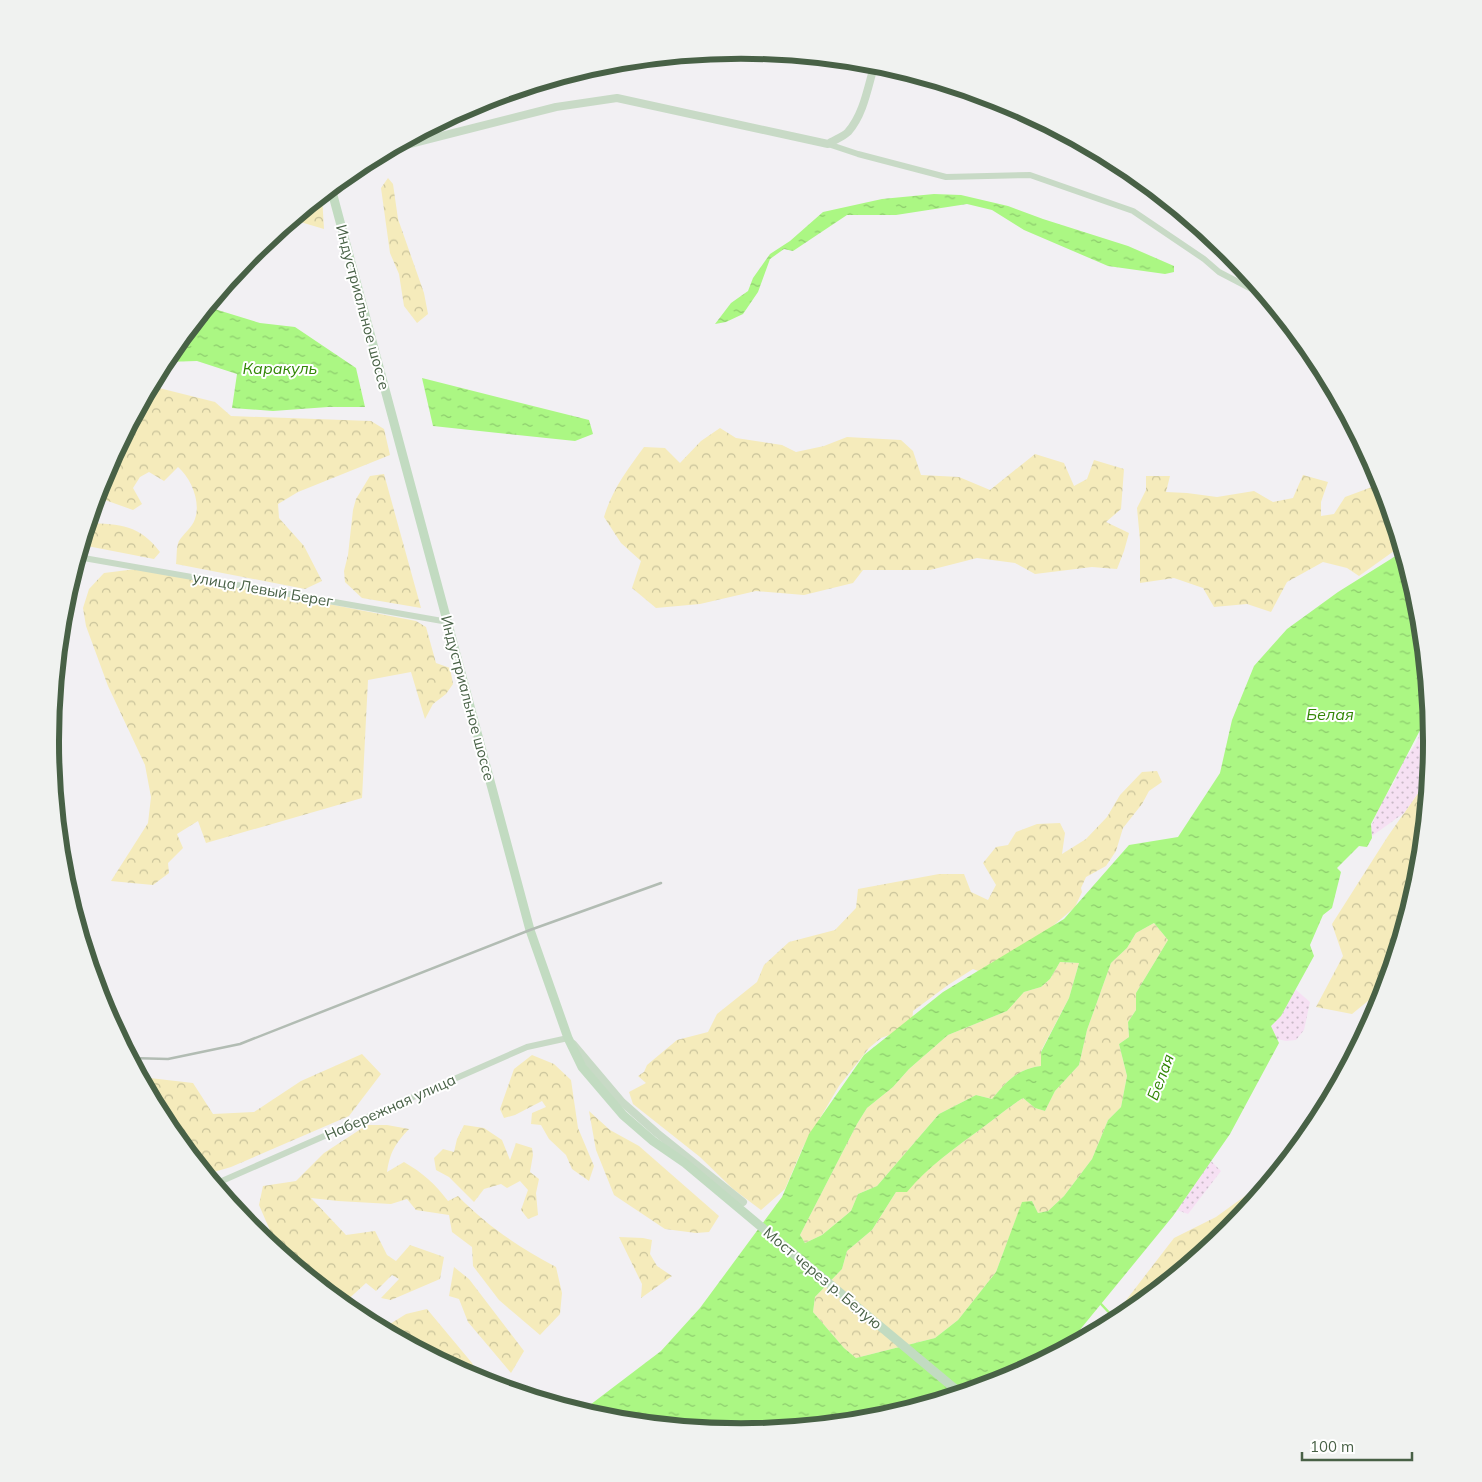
<svg xmlns="http://www.w3.org/2000/svg" width="1482" height="1482" viewBox="0 0 1482 1482" font-family="Mulish,sans-serif">
  <style>
    .forest { fill: url(#forest-crowns) }
    .sand { fill: url(#sand-dots) }
    .water { fill: url(#water-ripples); fill-rule: evenodd }
    .lines { fill: none; stroke-linecap: round; stroke-linejoin: round }
    .stream { stroke: #abf783; stroke-width: 2.5 }
    .minor { stroke: #c8dac6; stroke-width: 6 }
    .tertiary { stroke: #c8dac6; stroke-width: 8 }
    .secondary { stroke: #c2dbc1; stroke-width: 9 }
    .rail { stroke: #b2bcb3; stroke-width: 2.5 }
    .labels { text-anchor: middle; dominant-baseline: central; stroke-width: 4; stroke-linejoin: round; paint-order: stroke }
    .street-label { font-size: 15px; fill: #486146; stroke: #fff }
    .water-label { font-size: 16px; font-style: italic; fill: #328705; stroke: #fff }
    .rim { fill: none; stroke: #486146; stroke-width: 6 }
  </style>
  <defs>
    <pattern id="forest-crowns" width="20" height="18" patternUnits="userSpaceOnUse" patternTransform="scale(1.25)"><rect width="20" height="18" fill="#f5ebbb"/><path d="M2 6a3 3 0 1 1 6 0M12 15a3 3 0 1 1 6 0" fill="none" stroke="#c8c29a"/></pattern>
    <pattern id="sand-dots" width="8" height="8" patternUnits="userSpaceOnUse" patternTransform="scale(1.25)"><rect width="8" height="8" fill="#f6e0f3"/><path d="M2 2h.1M6 6h.1" fill="none" stroke="#c9b9c7" stroke-width="1.8" stroke-linecap="round"/></pattern>
    <pattern id="water-ripples" width="26" height="14" patternUnits="userSpaceOnUse" patternTransform="scale(1.25)"><rect width="26" height="14" fill="#abf783"/><path d="M2 4q2-2 4 0t4 0M15 11q2-2 4 0t4 0" fill="none" stroke="#8dcb6d"/></pattern>
  </defs>
  <rect width="100%" height="100%" fill="#f2f0f3"/>
  <path class="forest" d="M 388,178 L 393,184 L 398,219 L 424,293 L 428,314 L 417,323 L 404,306 L 399,274 L 390,253 L 381,188 Z
    M 322,196 L 324,229 L 297,221 L 294,218 Z
    M 151,386 L 215,402 L 231,416 L 371,421 L 384,429 L 390,455 L 298,492 L 278,504 L 279,518 L 304,546 L 322,581 L 305,589 L 176,564 C 177,557 176,547 179,541 C 183,534 192,528 195,519 C 201,502 191,478 178,467 L 164,481 L 149,472 L 140,477 L 133,488 L 142,504 L 133,510 L 105,500 L 95,501 L 103,476 Z
    M 720,428 L 736,438 L 782,445 L 796,452 L 824,446 L 847,437 L 901,440 L 913,451 L 921,475 L 959,477 L 990,490 L 1035,454 L 1064,463 L 1074,486 L 1087,479 L 1094,460 L 1124,469 L 1121,509 L 1106,522 L 1129,533 L 1124,551 L 1117,569 L 1092,567 L 1035,574 L 1015,563 L 977,558 L 930,570 L 863,570 L 853,583 L 804,595 L 756,591 L 700,604 L 656,608 L 632,588 L 641,561 L 621,543 L 604,517 C 612,490 627,470 644,447 L 665,448 L 680,463 L 701,441 Z
    M 384,474 L 421,608 L 362,598 L 345,582 L 344,571 L 348,555 L 353,510 L 356,499 L 370,476 Z
    M 1303,475 L 1328,482 L 1321,502 L 1321,516 L 1334,514 L 1345,497 L 1372,487 L 1383,489 L 1401,546 L 1359,576 L 1347,568 L 1323,562 L 1287,582 L 1271,612 L 1247,604 L 1214,607 L 1203,588 L 1174,578 L 1140,583 L 1140,540 L 1137,508 L 1146,490 L 1146,476 L 1170,476 L 1166,492 L 1187,493 L 1217,497 L 1254,491 L 1273,502 L 1293,498 Z
    M 88,523 C 120,524 140,525 160,552 L 154,559 L 82,545 Z
    M 144,568 L 416,621 L 426,627 L 436,663 L 450,668 L 453,684 L 446,694 L 433,704 L 425,719 L 411,672 L 368,680 L 362,798 L 206,843 L 198,821 L 177,834 L 183,848 L 168,863 L 169,873 L 153,885 L 111,881 L 148,823 L 151,797 L 145,765 L 108,686 L 86,626 L 83,608 L 89,589 L 104,573 Z
    M 1157,771 L 1162,782 L 1149,791 L 1142,804 L 1123,828 L 1116,851 L 1106,866 L 1086,877 L 1081,888 L 1082,892 L 1075,907 L 1054,925 L 1043,945 L 991,976 L 973,969 L 948,985 L 913,1011 L 912,1023 L 903,1030 L 881,1038 L 869,1048 L 839,1086 L 803,1147 L 785,1189 L 761,1210 L 733,1189 L 700,1157 L 633,1104 L 629,1092 L 646,1083 L 638,1076 L 644,1072 L 647,1065 L 677,1040 L 708,1032 L 717,1014 L 757,982 L 764,965 L 789,942 L 835,930 L 856,908 L 858,889 L 939,874 L 964,874 L 971,892 L 988,900 L 996,885 L 983,863 L 996,847 L 1008,845 L 1016,832 L 1037,824 L 1060,823 L 1065,833 L 1062,854 L 1086,839 L 1107,817 L 1120,795 L 1142,772 Z
    M 1428,779 L 1419,876 L 1385,987 L 1352,1014 L 1316,1007 L 1343,956 L 1332,924 L 1388,836 Z
    M 1154,923 L 1168,940 L 1136,993 L 1136,1010 L 1128,1022 L 1129,1037 L 1119,1044 L 1127,1076 L 1121,1107 L 1108,1120 L 1092,1159 L 1064,1196 L 1048,1211 L 1038,1213 L 1032,1201 L 1022,1203 L 996,1272 L 958,1320 L 935,1338 L 856,1358 L 844,1348 L 813,1312 L 815,1297 L 842,1269 L 847,1251 L 872,1230 L 896,1192 L 907,1191 C 929,1166 955,1148 982,1128 C 996,1118 1008,1107 1023,1098 L 1035,1108 L 1045,1111 L 1055,1091 L 1079,1065 L 1087,1030 L 1111,963 L 1127,948 L 1136,933 Z
    M 1060,962 L 1079,963 L 1069,998 L 1041,1051 L 1041,1066 C 1017,1069 1007,1081 992,1099 L 976,1095 L 939,1114 L 877,1186 L 858,1194 L 851,1211 L 822,1235 L 805,1243 L 800,1235 L 857,1124 L 867,1108 L 893,1087 L 909,1069 L 948,1035 L 1007,1011 L 1024,992 L 1041,987 L 1050,979 Z
    M 362,1054 L 381,1074 L 349,1116 L 231,1167 L 207,1174 L 166,1125 L 141,1077 L 193,1083 L 213,1114 L 254,1112 L 301,1081 Z
    M 532,1055 L 554,1064 L 571,1080 L 578,1128 L 594,1166 L 589,1181 L 572,1169 L 566,1155 L 549,1139 L 541,1125 L 531,1124 L 532,1113 L 546,1107 L 542,1101 L 515,1115 L 504,1118 L 500,1109 L 514,1069 Z
    M 589,1111 L 610,1130 L 639,1146 L 719,1216 L 709,1232 L 696,1233 L 665,1229 L 614,1195 L 596,1150 Z
    M 367,1125 L 387,1125 L 409,1129 C 395,1144 390,1152 387,1172 L 404,1162 C 423,1173 435,1184 448,1201 L 458,1196 C 487,1226 520,1248 556,1267 L 562,1293 L 560,1314 L 540,1335 L 499,1300 L 473,1266 L 472,1247 L 452,1232 L 449,1215 L 416,1210 L 407,1199 L 391,1204 L 338,1201 L 311,1198 L 346,1235 L 375,1231 L 387,1255 L 396,1261 L 410,1245 L 444,1257 L 440,1279 L 391,1300 L 381,1298 L 399,1279 L 392,1275 L 376,1291 L 366,1283 L 343,1304 L 283,1255 L 283,1249 L 272,1235 L 259,1205 L 263,1186 L 296,1181 L 324,1153 Z
    M 464,1125 L 484,1128 L 502,1140 L 510,1160 L 516,1143 L 532,1148 L 533,1155 L 530,1172 L 539,1179 L 536,1193 L 538,1215 L 528,1219 L 521,1210 L 528,1190 L 520,1181 L 507,1188 L 501,1184 L 484,1189 L 474,1202 L 449,1177 L 436,1170 L 434,1158 L 443,1149 L 454,1152 L 457,1139 Z
    M 1274,1175 L 1229,1230 L 1125,1316 L 1107,1325 L 1174,1238 L 1216,1217 Z
    M 619,1237 L 643,1238 L 652,1240 L 650,1254 L 657,1266 L 672,1276 L 641,1298 L 642,1284 Z
    M 454,1267 L 469,1279 L 524,1351 L 511,1373 L 468,1322 L 459,1299 L 449,1296 Z
    M 427,1309 L 472,1363 L 481,1381 L 382,1329 L 406,1314 Z"/>
  <path class="sand" d="M 1429,713 L 1432,741 L 1428,779 L 1404,813 L 1372,836 L 1371,827 L 1380,805 L 1395,781 L 1399,767 L 1415,745 Z
    M 1295,989 L 1310,1002 L 1304,1030 L 1296,1040 L 1286,1041 L 1277,1039 L 1271,1026 L 1281,1016 Z
    M 1211,1161 L 1221,1171 L 1188,1214 L 1177,1210 Z"/>
  <path class="water" d="M 934,194 L 961,195 L 1008,206 L 1043,219 L 1128,246 L 1174,266 L 1174,272 L 1165,274 L 1108,266 L 1024,230 L 992,210 L 967,204 L 896,215 L 847,215 L 793,251 L 784,249 L 770,259 L 758,292 L 743,314 L 726,322 L 715,324 L 731,303 L 748,291 L 753,278 L 770,254 L 790,241 L 823,212 L 882,199 Z
    M 208,307 L 260,323 L 295,327 L 356,368 L 365,407 L 328,407 L 273,411 L 232,408 L 237,374 L 197,361 L 164,362 Z
    M 422,378 L 589,420 L 593,434 L 575,441 L 433,426 Z
    M 1402,552 L 1419,606 L 1429,713 L 1371,824 L 1372,838 L 1367,847 L 1359,846 L 1337,868 L 1341,872 L 1332,908 L 1323,915 L 1310,945 L 1314,956 L 1281,1016 L 1271,1026 L 1279,1043 L 1230,1134 L 1173,1216 L 1065,1348 L 1005,1380 L 876,1419 L 741,1432 L 606,1419 L 582,1411 L 661,1351 L 700,1308 L 782,1197 L 809,1134 L 864,1055 L 943,992 L 1064,919 L 1129,845 L 1178,837 L 1220,773 L 1232,720 L 1254,666 L 1287,629 L 1338,592 ZM 1154,923 L 1168,940 L 1136,993 L 1136,1010 L 1128,1022 L 1129,1037 L 1119,1044 L 1127,1076 L 1121,1107 L 1108,1120 L 1092,1159 L 1064,1196 L 1048,1211 L 1038,1213 L 1032,1201 L 1022,1202 L 996,1272 L 958,1320 L 935,1338 L 856,1358 L 844,1348 L 813,1312 L 815,1297 L 842,1269 L 847,1251 L 872,1230 L 896,1192 L 907,1192 C 929,1166 955,1148 982,1128 C 996,1118 1008,1107 1023,1098 L 1035,1108 L 1045,1111 L 1055,1091 L 1079,1065 L 1087,1030 L 1111,963 L 1127,948 L 1136,933 ZM 1060,962 L 1079,963 L 1069,998 L 1041,1052 L 1041,1066 C 1017,1069 1007,1081 992,1099 L 976,1095 L 939,1114 L 877,1186 L 858,1194 L 851,1211 L 822,1235 L 805,1243 L 800,1235 L 857,1124 L 867,1108 L 893,1087 L 909,1069 L 948,1035 L 1007,1011 L 1024,992 L 1041,987 L 1050,979 Z"/>
  <g class="lines">
    <path class="stream" d="M 1101,1304 L 1116,1320"/>
    <path class="minor" d="M 828,144 L 858,154 L 946,177 L 1030,175 L 1133,211 L 1204,259 L 1219,272 L 1265,296
      M 78,557 L 448,622
      M 215,1184 L 527,1047 L 568,1038"/>
    <path class="tertiary" d="M 390,149 L 556,107 L 617,98 L 828,144 C 834,140 843,137 848,132 C 864,114 868,86 875,63
      M 573,1044 L 622,1102 L 657,1133 L 743,1202"/>
    <path class="secondary" d="M 331,188 L 530,930 L 568,1038 L 582,1067 L 623,1115 L 653,1141 L 685,1163 L 960,1393"/>
    <path class="rail" d="M 131,1058 L 168,1059 L 240,1044 L 530,930 L 661,883"/>
  </g>
  <g class="labels">
    <g class="street-label">
      <text transform="translate(363 307) rotate(75)">Индустриальное шоссе</text>
      <text transform="translate(263 589) rotate(10)">улица Левый Берег</text>
      <text transform="translate(468 698) rotate(75)">Индустриальное шоссе</text>
      <text transform="translate(390 1107) rotate(-24)">Набережная улица</text>
      <text transform="translate(823 1278) rotate(40)">Мост через р. Белую</text>
    </g>
    <g class="water-label">
      <text x="280" y="368">Каракуль</text>
      <text x="1330" y="714">Белая</text>
      <text transform="translate(1160 1077) rotate(-69)">Белая</text>
    </g>
  </g>
  <path d="M0 0H1482V1482H0ZM59 741a682 682 0 1 1 1364 0a682 682 0 1 1-1364 0Z" fill="#f0f2f0" fill-rule="evenodd"/>
  <path class="rim" d="M59 741a682 682 0 1 1 1364 0a682 682 0 1 1-1364 0Z"/>
  <path d="M1302 1452v8h110v-8" fill="none" stroke="#486146" stroke-width="2.5"/>
  <text x="1310" y="1452" font-size="15" fill="#486146" stroke="#ffffff" stroke-width="4" paint-order="stroke">100 m</text>
</svg>
